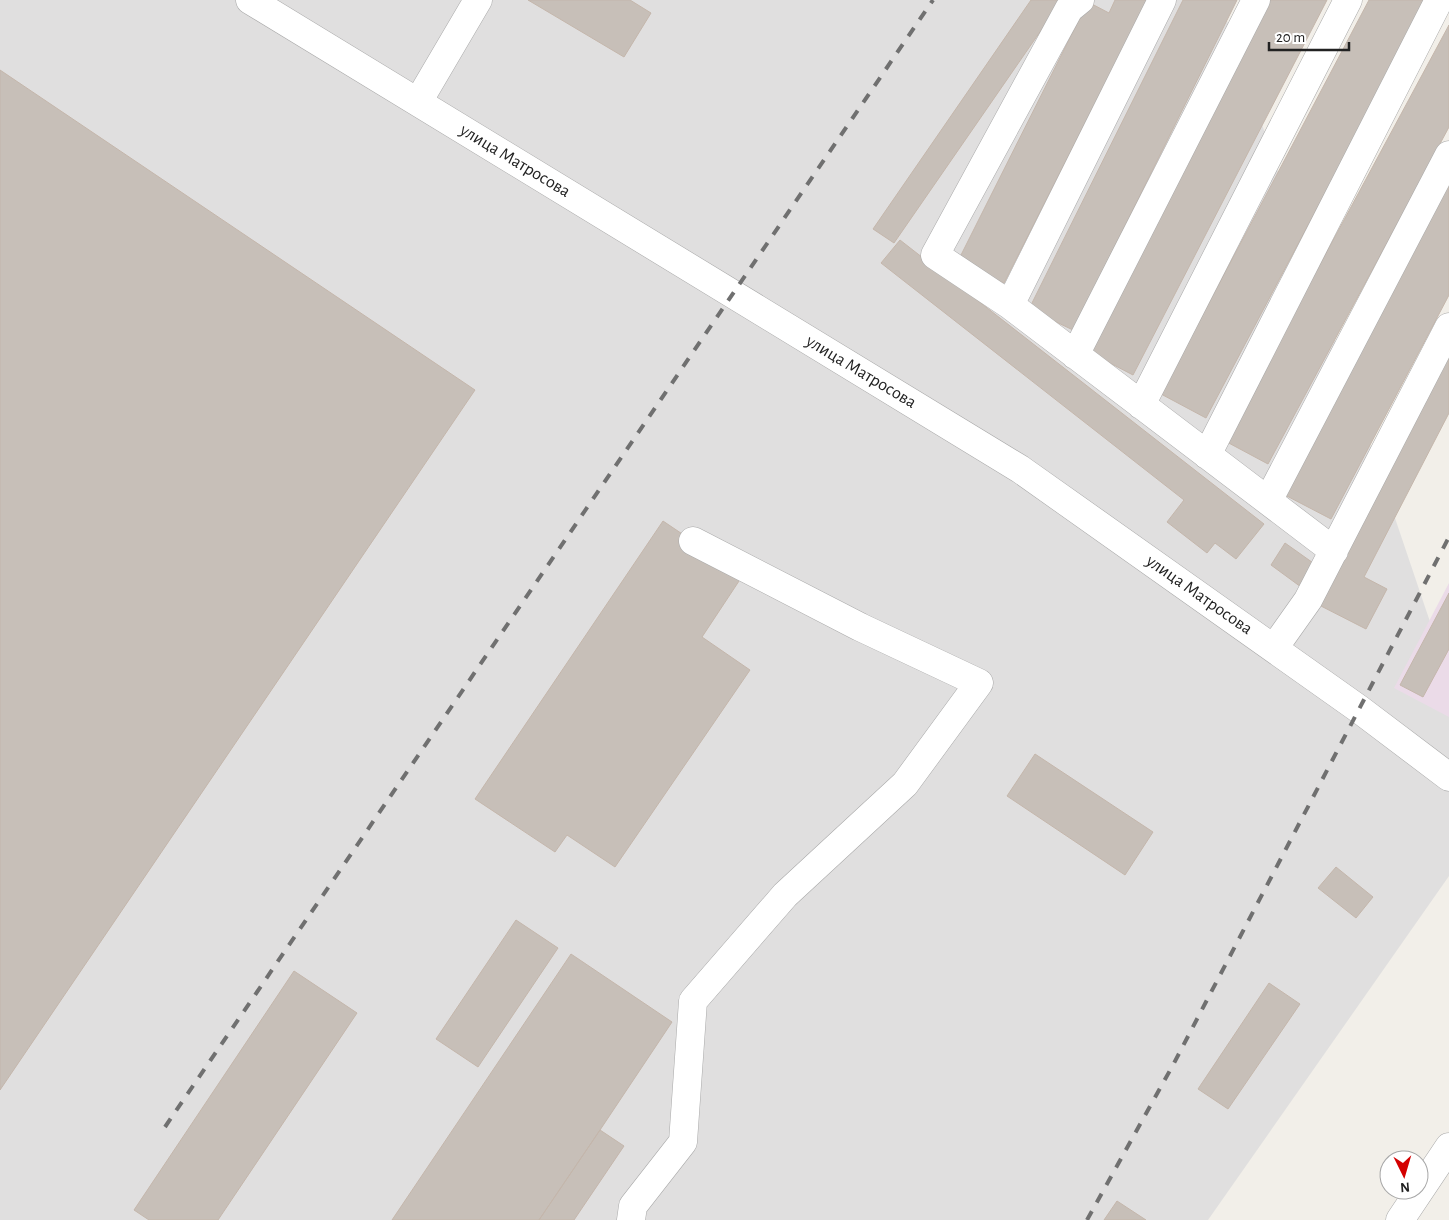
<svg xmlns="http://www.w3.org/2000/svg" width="1449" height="1220" viewBox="0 0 1449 1220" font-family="'Alegreya Sans',sans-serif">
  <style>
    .residential { fill: #e0dfdf }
    .industrial { fill: #ebdbe8 }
    .building { fill: #c7bfb8; stroke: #c4b6ab }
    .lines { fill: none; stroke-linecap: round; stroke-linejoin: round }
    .minor-casing { stroke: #a9a9a9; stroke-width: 29 }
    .minor { stroke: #fff; stroke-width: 28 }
    .rail { stroke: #707070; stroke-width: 4; stroke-dasharray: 10 10; stroke-linecap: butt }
    .labels { text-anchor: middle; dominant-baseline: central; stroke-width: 5; stroke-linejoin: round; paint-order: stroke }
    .street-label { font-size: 18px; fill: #222; stroke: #fff }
  </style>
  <rect width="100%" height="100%" fill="#f2efe9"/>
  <path class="residential" d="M 0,0 L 1220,0 L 1449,678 L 1449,876 L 1208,1220 L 0,1220 Z"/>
  <path class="industrial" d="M 1449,583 L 1449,717 L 1394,688 Z"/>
  <path class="building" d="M 528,0 L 630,0 L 651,13 L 624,57 Z
    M 1031,0 L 1062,0 L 894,243 L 873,229 Z
    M 1115,0 L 1147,0 L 1004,283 L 958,261 L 1088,2 L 1109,13 Z
    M 1183,0 L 1237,0 L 1073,330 L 1029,309 Z
    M 1268,0 L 1327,0 L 1133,375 L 1087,351 Z
    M 1369,0 L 1427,0 L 1206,418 L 1161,394 Z
    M 1449,25 L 1449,127 L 1268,464 L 1225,441 Z
    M 0,70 L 475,390 L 0,1090 Z
    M 1449,180 L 1449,295 L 1331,519 L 1283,494 Z
    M 900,240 L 1264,524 L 1236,559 L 1215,543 L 1207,553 L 1167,522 L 1184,500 L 881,263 Z
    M 1449,351 L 1449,413 L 1364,577 L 1387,589 L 1366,629 L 1317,604 Z
    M 663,521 L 743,575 L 702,637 L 750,670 L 615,867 L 567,835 L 555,852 L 475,799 Z
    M 1285,543 L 1316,565 L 1301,587 L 1271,565 Z
    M 1449,593 L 1449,649 L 1423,697 L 1400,685 Z
    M 1035,754 L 1153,832 L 1125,875 L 1007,796 Z
    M 1336,867 L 1373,897 L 1356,918 L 1318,888 Z
    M 516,920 L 558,948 L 478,1067 L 436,1039 Z
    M 571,954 L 672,1022 L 600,1130 L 539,1220 L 392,1220 Z
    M 294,971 L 357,1013 L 218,1220 L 149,1220 L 134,1210 Z
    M 1269,983 L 1300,1004 L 1228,1109 L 1198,1089 Z
    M 600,1130 L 624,1146 L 574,1220 L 539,1220 Z
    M 1117,1201 L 1146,1220 L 1104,1220 Z"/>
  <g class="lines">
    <g class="minor-casing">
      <path id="minor" d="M 250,0 L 1020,469 L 1359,709 L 1449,777
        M 1080,0 L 1069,9 L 935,255 L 1010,305 L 1334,551
        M 418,102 L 478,0
        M 1010,305 L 1162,0
        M 1075,355 L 1256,0
        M 1141,405 L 1348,0
        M 1207,455 L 1439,0
        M 1268,501 L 1449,155
        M 1274,648 L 1308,600 L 1449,327
        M 631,1220 L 633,1206 L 683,1142 L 693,1001 L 785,895 L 905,784 L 979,683 L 860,627 L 693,541
        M 1400,1220 L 1449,1147"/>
    </g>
    <use href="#minor" class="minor"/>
    <path class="rail" d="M 165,1127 L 933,0
      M 1087,1220 L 1173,1065 L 1449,537"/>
  </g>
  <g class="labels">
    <g class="street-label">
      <text transform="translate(515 161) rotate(31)">улица Матросова</text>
      <text transform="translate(861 372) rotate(31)">улица Матросова</text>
      <text transform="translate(1199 595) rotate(35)">улица Матросова</text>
    </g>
  </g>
  <g transform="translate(1404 1175) rotate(175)"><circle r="24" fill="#ffffff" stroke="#a7a7a7"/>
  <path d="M0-4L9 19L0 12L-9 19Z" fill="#d40000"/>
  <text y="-8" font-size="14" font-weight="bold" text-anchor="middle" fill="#222222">N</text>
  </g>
  <path d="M1269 42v8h80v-8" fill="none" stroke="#222222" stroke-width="2.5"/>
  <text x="1276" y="42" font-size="15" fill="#222222" stroke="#ffffff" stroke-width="4" paint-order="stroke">20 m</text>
</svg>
